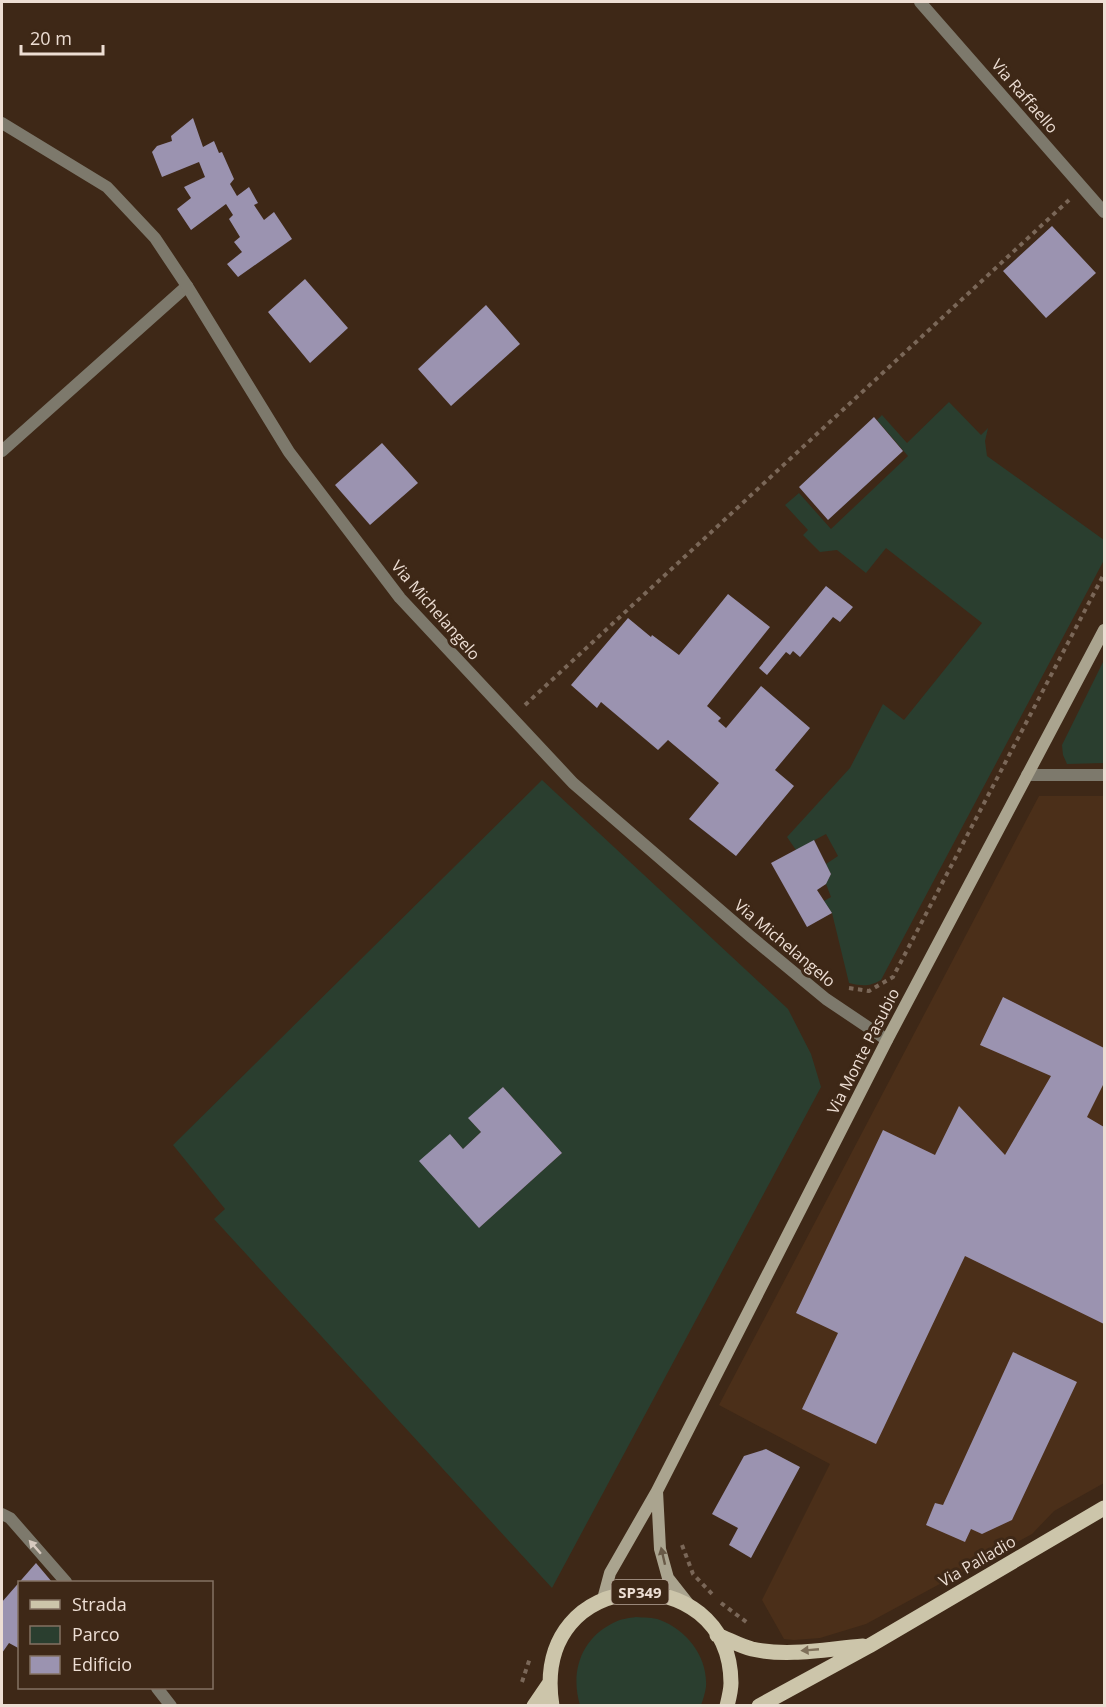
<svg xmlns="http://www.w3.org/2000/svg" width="1106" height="1707" viewBox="0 0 1106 1707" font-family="'Open Sans',sans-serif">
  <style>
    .built { fill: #4b2f19 }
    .green { fill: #2a3e2f; fill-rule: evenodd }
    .building { fill: #9b93b0 }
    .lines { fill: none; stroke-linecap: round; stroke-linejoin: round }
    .path { stroke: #7a6758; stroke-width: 4; stroke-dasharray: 4.5 4.5; stroke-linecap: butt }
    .lane { stroke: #7d796c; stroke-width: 12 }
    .street { stroke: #7d796c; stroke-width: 12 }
    .secondary { stroke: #aaa48f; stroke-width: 12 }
    .primary { stroke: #ccc5aa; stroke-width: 15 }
    .oneway { fill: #d7cabf }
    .oneway2 { fill: #695a47 }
    .oneway3 { fill: #7e6f59 }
    .labels { text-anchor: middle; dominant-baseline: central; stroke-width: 6; stroke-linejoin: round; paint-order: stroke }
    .shield { fill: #3e2817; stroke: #b8a79b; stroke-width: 1.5 }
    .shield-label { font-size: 15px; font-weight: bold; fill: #edded4 }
    .street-label { font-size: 16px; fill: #edded4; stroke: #3e2817 }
  </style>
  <rect width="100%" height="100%" fill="#3e2817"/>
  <path class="built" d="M 1039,796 L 1104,796 L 1104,1483 L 1054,1511 L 1032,1534 L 866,1624 L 820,1638 L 794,1640 L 784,1639 L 762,1600 L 830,1464 L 719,1405 Z"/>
  <path class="green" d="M 949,402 L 981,435 L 988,428 L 985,441 L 987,456 L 1104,540 L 1104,560 L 881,980 C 869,987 862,986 849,983 L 832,913 L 824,901 L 831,897 L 826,884 L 831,874 L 826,864 L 838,856 L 826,834 L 796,850 L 787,837 L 850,768 L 883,704 L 904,720 L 982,623 L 886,548 L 866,573 L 837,550 L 820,552 L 803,535 L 808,530 L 785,505 L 799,493 L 831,529 L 908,456 L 877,420 L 882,415 L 907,443 Z
    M 1104,660 L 1104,763 L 1067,764 L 1063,755 L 1062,745 Z
    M 542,780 L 788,1009 L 811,1054 L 821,1087 L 552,1588 L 214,1219 L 225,1209 L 173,1145 ZM 503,1087 L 562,1153 L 479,1228 L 450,1134 L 463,1149 L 481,1132 L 469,1119 Z
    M 636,1617 C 644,1618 653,1617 660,1620 C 687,1630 708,1657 706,1687 C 705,1693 703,1700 701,1705 L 580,1705 C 570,1672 581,1639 613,1623 C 620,1619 629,1618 636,1617 Z"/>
  <path class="building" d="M 193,118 L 203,147 L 214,141 L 219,153 L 222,152 L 234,179 L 230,184 L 237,196 L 249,187 L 258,203 L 254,205 L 264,220 L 274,212 L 292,239 L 238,277 L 227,264 L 242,252 L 234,242 L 240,237 L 229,219 L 233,215 L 226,204 L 191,230 L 177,209 L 191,198 L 184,187 L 205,177 L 199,162 L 162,177 L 152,152 L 157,146 L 172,141 L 171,136 Z
    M 1052,226 L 1096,273 L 1046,318 L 1003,271 Z
    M 305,279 L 348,328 L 310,363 L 268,312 Z
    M 486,305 L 520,344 L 451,406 L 418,369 Z
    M 874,417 L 903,451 L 828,520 L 799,487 Z
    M 382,443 L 418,483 L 370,525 L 335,485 Z
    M 826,586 L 853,607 L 840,622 L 833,617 L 800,657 L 793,651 L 790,655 L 786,652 L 767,675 L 759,668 Z
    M 728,594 L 770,627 L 707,706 L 721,718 L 718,721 L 726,728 L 761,686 L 810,728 L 775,770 L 794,786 L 736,856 L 689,819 L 719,783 L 668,740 L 658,750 L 601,702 L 597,708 L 571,685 L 628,618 L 651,637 L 652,635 L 679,655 Z
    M 814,840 L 831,874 L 826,884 L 817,890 L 832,913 L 807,927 L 771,863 Z
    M 1003,997 L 1104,1048 L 1104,1083 L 1087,1117 L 1104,1127 L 1104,1324 L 965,1256 L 876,1444 L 802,1409 L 838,1333 L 796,1313 L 883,1130 L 935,1155 L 959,1106 L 1005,1155 L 1051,1076 L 980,1045 Z
    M 503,1087 L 562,1153 L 479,1228 L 419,1161 L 450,1134 L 463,1149 L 481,1132 L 468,1118 Z
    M 1013,1352 L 1077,1382 L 1012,1520 L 982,1534 L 971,1529 L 965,1542 L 926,1525 L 935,1503 L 943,1505 Z
    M 766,1449 L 800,1467 L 751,1558 L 729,1545 L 738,1528 L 712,1514 L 744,1456 Z
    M 36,1563 L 52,1582 L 20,1582 L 20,1649 L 9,1643 L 2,1653 L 2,1602 Z"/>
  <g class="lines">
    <path class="path" d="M 525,705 L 1069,200
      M 849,988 L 869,991 L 893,977 L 1104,574
      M 682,1545 L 693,1574 L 712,1594
      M 721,1603 L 749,1624
      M 522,1682 L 530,1658"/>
    <path class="lane" d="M 2,451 L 187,286"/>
    <path class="street" d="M 920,2 L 1104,212
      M 2,123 L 107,187 L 155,238 L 187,286 L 289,452 L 400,598 L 573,783 L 750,936 L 826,999 L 887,1040
      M 1027,775 L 1104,775
      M 2,1514 L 10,1518 L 66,1582
      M 157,1688 L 171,1706"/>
    <path class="secondary" d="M 657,1491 L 660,1549 L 668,1578 L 690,1606
      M 603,1599 L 610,1573 L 657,1491 L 887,1040 L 1104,630"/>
    <path class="primary" d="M 717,1635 C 728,1639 740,1646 752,1649 C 788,1657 826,1649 863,1646
      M 534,1706 L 549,1684
      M 552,1706 C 529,1562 730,1557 731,1683 C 731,1690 729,1698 727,1706
      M 759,1706 L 869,1646 L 1104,1508"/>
  </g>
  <defs><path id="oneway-solid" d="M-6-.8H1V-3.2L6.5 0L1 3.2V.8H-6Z" transform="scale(1.5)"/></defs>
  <use class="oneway" href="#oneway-solid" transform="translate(35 1547) rotate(-131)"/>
  <use class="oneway2" href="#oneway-solid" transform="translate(663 1556) rotate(-103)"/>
  <use class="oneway3" href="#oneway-solid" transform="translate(810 1650) rotate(175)"/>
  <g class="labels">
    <rect class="shield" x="611.5" y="1580" width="57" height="24" rx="4.5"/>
    <g class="shield-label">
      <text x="640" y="1592">SP349</text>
    </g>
    <g class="street-label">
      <text transform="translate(1025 96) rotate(49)">Via Raffaello</text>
      <text transform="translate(436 610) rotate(49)">Via Michelangelo</text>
      <text transform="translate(785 943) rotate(40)">Via Michelangelo</text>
      <text transform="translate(863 1051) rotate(-63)">Via Monte Pasubio</text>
      <text transform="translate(977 1561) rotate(-30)">Via Palladio</text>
    </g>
  </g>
  <rect width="1106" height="1707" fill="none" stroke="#edded4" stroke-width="6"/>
  <rect x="18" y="1581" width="195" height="108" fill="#3e2817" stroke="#847163" stroke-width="1.5"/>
  <rect x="30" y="1600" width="30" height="9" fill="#ccc5aa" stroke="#847163" stroke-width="1.5"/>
  <text x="72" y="1611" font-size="18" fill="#edded4">Strada</text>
  <rect x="30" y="1626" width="30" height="18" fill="#2a3e2f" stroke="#847163" stroke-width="1.5"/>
  <text x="72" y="1641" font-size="18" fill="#edded4">Parco</text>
  <rect x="30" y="1656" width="30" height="18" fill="#9b93b0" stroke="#847163" stroke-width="1.5"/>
  <text x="72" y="1671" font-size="18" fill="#edded4">Edificio</text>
  <path d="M21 45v9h82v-9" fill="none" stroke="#edded4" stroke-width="3"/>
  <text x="30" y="45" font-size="18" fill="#edded4" stroke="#3e2817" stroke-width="4.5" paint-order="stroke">20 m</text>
</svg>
